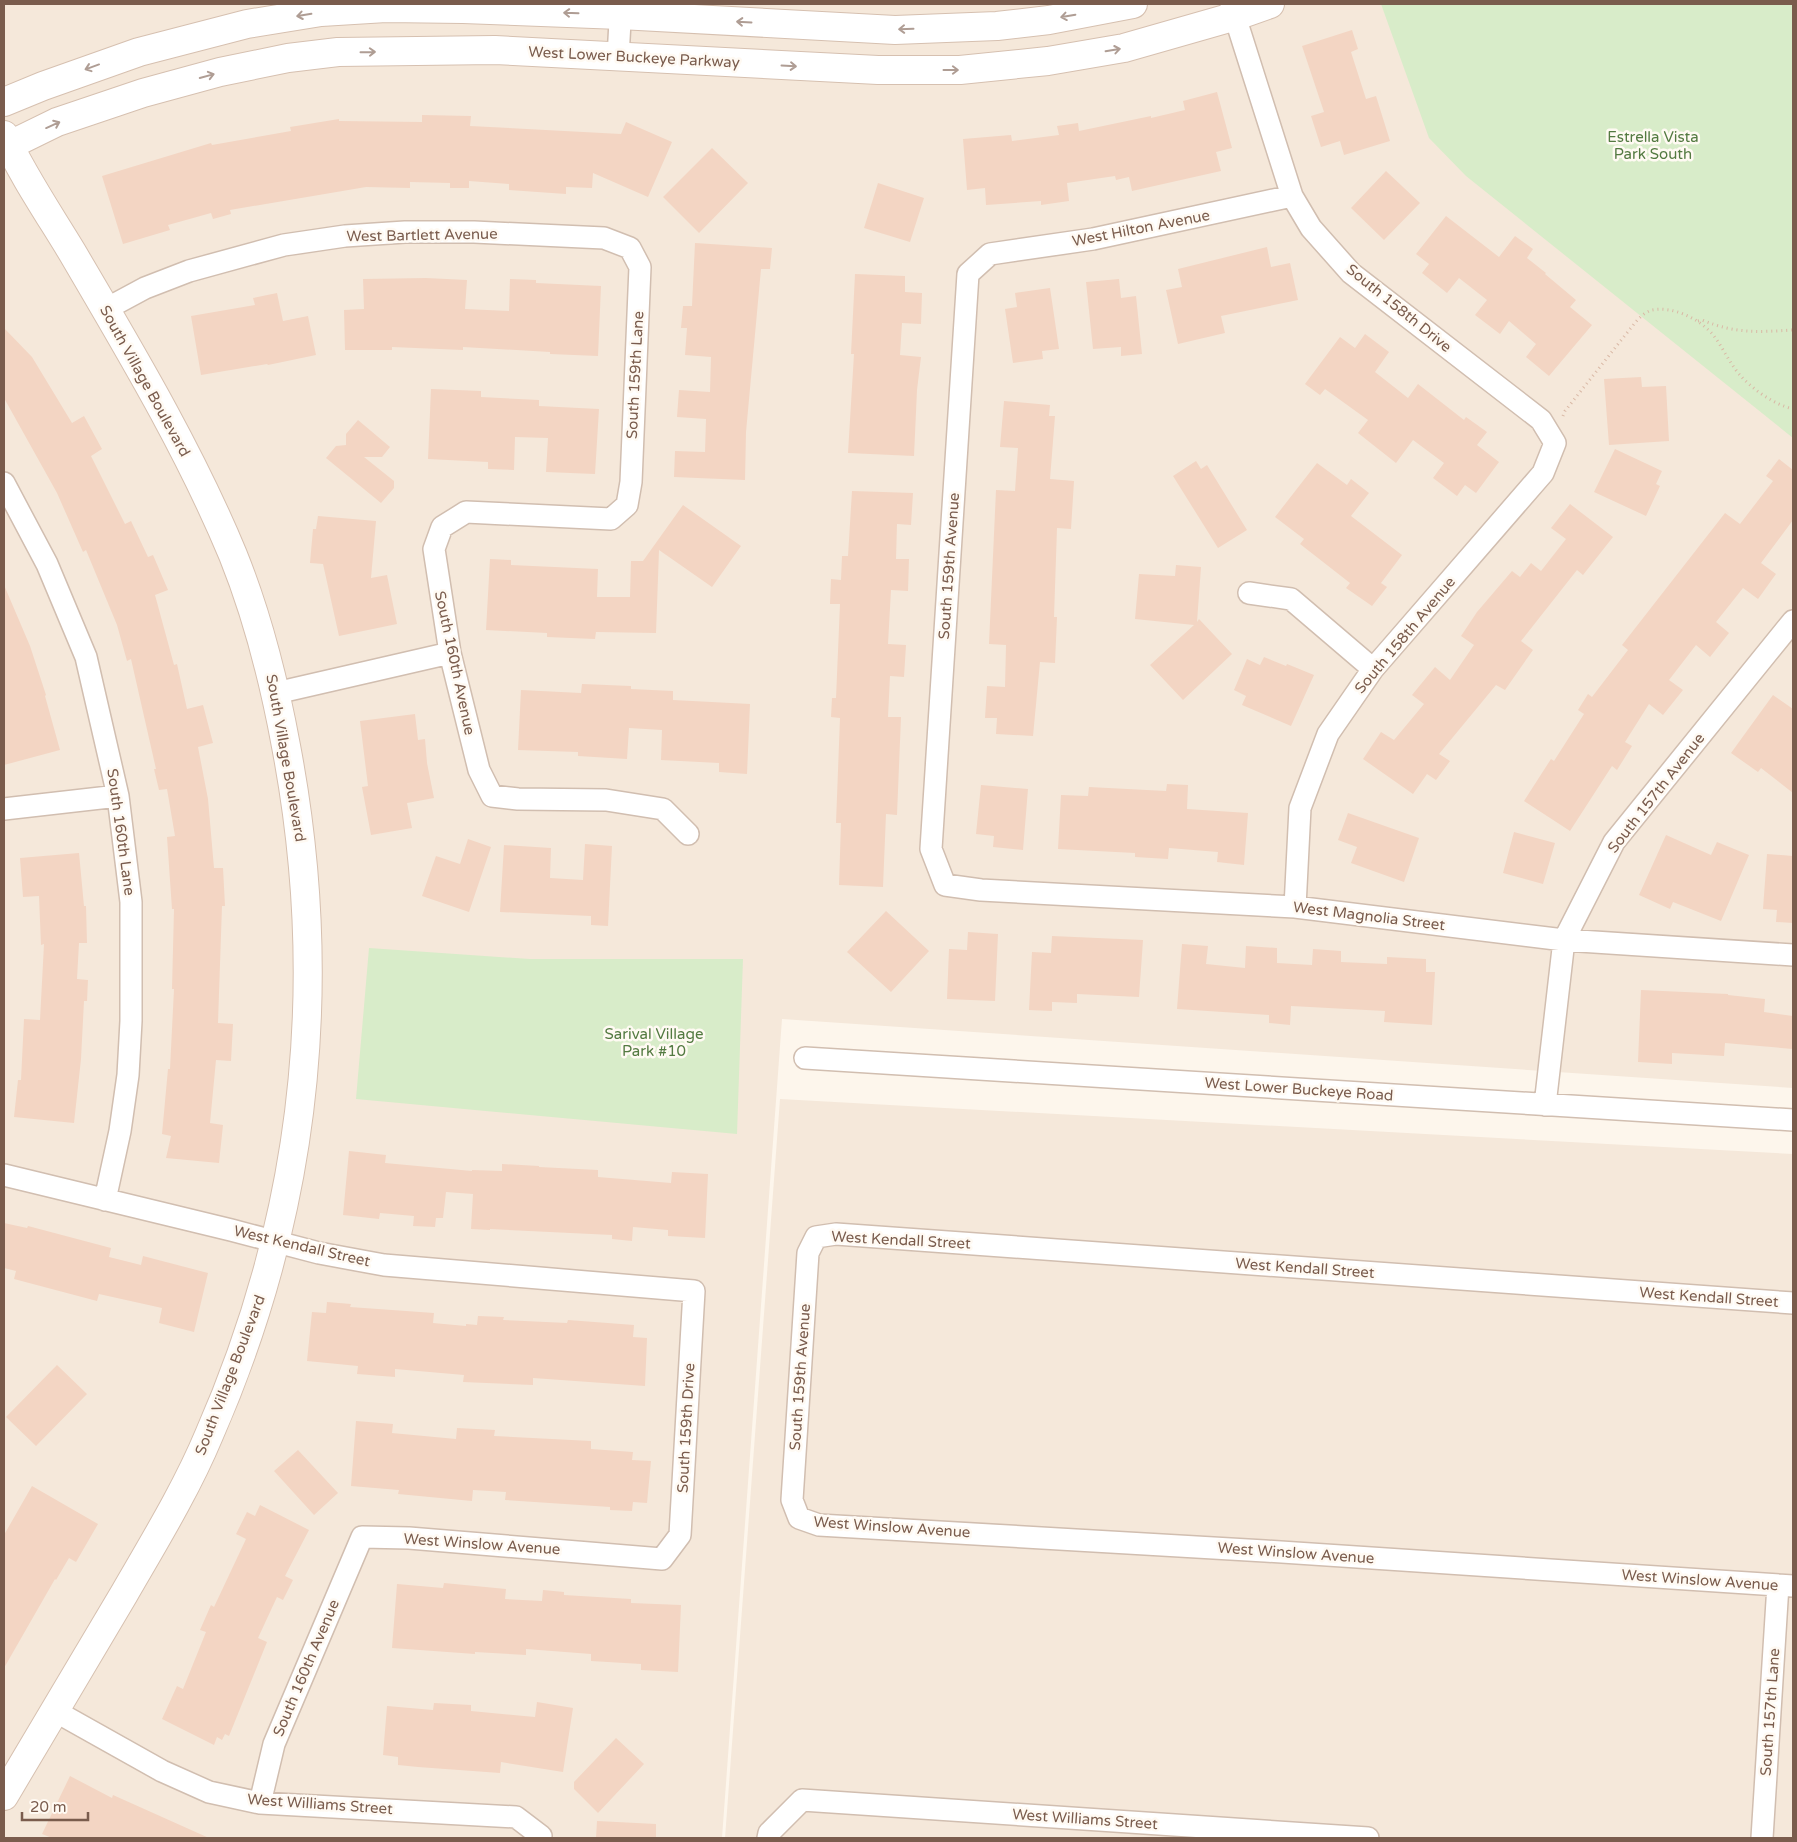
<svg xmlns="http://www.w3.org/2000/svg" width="1797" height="1842" viewBox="0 0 1797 1842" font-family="'Varela Round',sans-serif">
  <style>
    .residential { fill: #f5e8da }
    .green { fill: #d8ecc9 }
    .building { fill: #f3d5c3 }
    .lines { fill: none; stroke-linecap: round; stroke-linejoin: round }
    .street-casing { stroke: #d1beb0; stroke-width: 24 }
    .secondary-casing { stroke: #d6c0b0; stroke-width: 30 }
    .path { stroke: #d9b8a5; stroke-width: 3; stroke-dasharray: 1 4; stroke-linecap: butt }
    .street { stroke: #fff; stroke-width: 21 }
    .secondary { stroke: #fff; stroke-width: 28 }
    .oneway { stroke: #af9d94 }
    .labels { text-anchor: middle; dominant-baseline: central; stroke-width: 5; stroke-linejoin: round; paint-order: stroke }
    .street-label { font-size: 15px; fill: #7a5c4d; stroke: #fffaf3 }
    .park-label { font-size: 15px; fill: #537a41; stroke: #fffaf3 }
  </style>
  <rect width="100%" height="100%" fill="#fdf6ec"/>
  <path class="residential" d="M 4,4 L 1793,4 L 1793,1088 L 782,1019 L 722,1838 L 4,1838 Z
    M 780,1099 L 1793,1154 L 1793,1838 L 725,1838 Z"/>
  <path class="green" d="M 1381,4 L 1793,4 L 1793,438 L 1466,176 L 1429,138 Z
    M 369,948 L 530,959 L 743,959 L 737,1134 L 356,1099 Z"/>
  <path class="building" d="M 1352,30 L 1358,49 L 1351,52 L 1366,99 L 1376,96 L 1390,141 L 1344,155 L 1340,141 L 1321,147 L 1311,116 L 1324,112 L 1302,46 Z
    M 1217,92 L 1232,148 L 1216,152 L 1221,171 L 1132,191 L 1129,177 L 1116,180 L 1115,176 L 1067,183 L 1069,201 L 1041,205 L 1041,201 L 986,205 L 985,188 L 967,190 L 963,139 L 1011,135 L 1012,141 L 1059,135 L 1057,126 L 1078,123 L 1079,131 L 1151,116 L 1151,118 L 1185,110 L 1183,101 Z
    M 422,115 L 471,116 L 470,126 L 621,134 L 626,122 L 672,142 L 648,197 L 593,173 L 592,188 L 566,187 L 566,194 L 509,190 L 509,184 L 469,181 L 469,188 L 450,188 L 450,183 L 410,182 L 410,188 L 366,187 L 230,210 L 231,214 L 213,219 L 211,213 L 168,225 L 170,230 L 123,244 L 102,176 L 211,143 L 212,145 L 291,131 L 290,127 L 339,119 L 339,121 L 422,122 Z
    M 712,148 L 748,183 L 699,233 L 663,197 Z
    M 1386,171 L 1420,203 L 1384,240 L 1351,208 Z
    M 878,183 L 924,198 L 910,242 L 864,228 Z
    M 1446,216 L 1499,257 L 1515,236 L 1533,249 L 1527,258 L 1546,273 L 1545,274 L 1576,300 L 1570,307 L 1592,325 L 1549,376 L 1526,357 L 1536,344 L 1509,321 L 1500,334 L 1475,315 L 1487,300 L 1459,278 L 1447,293 L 1422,273 L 1429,264 L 1416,254 Z
    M 695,243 L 772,248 L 770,269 L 761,269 L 746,432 L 745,480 L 674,477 L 675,451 L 705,452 L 706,419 L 677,417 L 679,390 L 710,392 L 711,357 L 685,355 L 687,328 L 681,328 L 683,306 L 692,306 Z
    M 1267,247 L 1271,267 L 1290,263 L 1298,300 L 1221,316 L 1225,333 L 1178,344 L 1166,290 L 1182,287 L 1178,269 Z
    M 855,274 L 905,276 L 905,292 L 922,293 L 921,324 L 902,323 L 900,355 L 921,357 L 917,390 L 914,456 L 848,453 L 854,354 L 851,354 Z
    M 426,278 L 467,280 L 465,309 L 509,311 L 510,279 L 536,280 L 536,283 L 601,286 L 598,356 L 550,354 L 550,352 L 463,347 L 463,350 L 392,347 L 392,350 L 345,350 L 344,310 L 364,309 L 363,279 Z
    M 1119,279 L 1121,298 L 1136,296 L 1142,354 L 1121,356 L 1121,347 L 1093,349 L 1086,282 Z
    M 1050,288 L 1059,349 L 1042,351 L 1043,359 L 1013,363 L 1005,309 L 1017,307 L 1015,293 Z
    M 277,293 L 283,321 L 308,316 L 316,355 L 268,365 L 267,364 L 201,375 L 191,316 L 255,305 L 253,298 Z
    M 4,328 L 32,357 L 72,423 L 84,416 L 102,449 L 91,456 L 125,524 L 131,521 L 148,557 L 153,555 L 168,590 L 155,595 L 174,665 L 177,664 L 187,709 L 203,705 L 213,743 L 198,747 L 208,799 L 214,868 L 223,868 L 225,906 L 222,906 L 218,1023 L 233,1024 L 231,1061 L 216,1060 L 210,1123 L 223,1125 L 219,1163 L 166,1158 L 171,1136 L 162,1134 L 168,1069 L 170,1069 L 174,989 L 172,989 L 174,909 L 172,909 L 167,837 L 175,836 L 167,789 L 159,790 L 154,769 L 156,769 L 131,659 L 127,661 L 117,625 L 86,550 L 83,552 L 57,493 L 4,398 Z
    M 1365,334 L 1389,352 L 1375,372 L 1408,398 L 1418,384 L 1464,420 L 1466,417 L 1487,432 L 1477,445 L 1499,462 L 1476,493 L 1465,485 L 1457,496 L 1433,478 L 1444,463 L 1413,440 L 1396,463 L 1358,433 L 1368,420 L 1325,389 L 1320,395 L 1305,384 L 1340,337 L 1355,348 Z
    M 1641,377 L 1642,387 L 1666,386 L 1669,441 L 1609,445 L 1604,379 Z
    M 431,389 L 481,391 L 481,397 L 539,400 L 539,406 L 599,409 L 595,474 L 546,472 L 548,438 L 515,437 L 514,470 L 488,469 L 488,462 L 428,459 Z
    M 1004,401 L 1050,405 L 1049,416 L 1055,416 L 1050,479 L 1074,481 L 1071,529 L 1057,528 L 1054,617 L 1057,617 L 1055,663 L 1040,662 L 1033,736 L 996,734 L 997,718 L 985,718 L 987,686 L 1005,687 L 1006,645 L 989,644 L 996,490 L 1015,491 L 1018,448 L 1000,447 Z
    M 358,420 L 390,447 L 382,457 L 364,457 L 394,481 L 394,488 L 381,503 L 326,458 L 336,446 L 346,445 L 346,434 Z
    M 1615,449 L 1662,471 L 1656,484 L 1660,486 L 1646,516 L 1594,492 Z
    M 1779,459 L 1793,470 L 1793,520 L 1761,563 L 1776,574 L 1758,599 L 1743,588 L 1716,622 L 1729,633 L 1710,657 L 1696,645 L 1669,680 L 1683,690 L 1663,715 L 1649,704 L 1625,742 L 1632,746 L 1617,770 L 1612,766 L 1570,831 L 1524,801 L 1551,759 L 1554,761 L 1584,714 L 1578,710 L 1588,694 L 1592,697 L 1628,650 L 1622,645 L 1725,513 L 1740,524 L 1773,481 L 1766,476 Z
    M 1196,461 L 1201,469 L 1207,465 L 1247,530 L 1218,548 L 1173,476 Z
    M 1317,463 L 1347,485 L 1351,479 L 1369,493 L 1351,516 L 1402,555 L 1381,583 L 1387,587 L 1372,606 L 1346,588 L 1350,583 L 1300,544 L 1304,539 L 1275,517 Z
    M 852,491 L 913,493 L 911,525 L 897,524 L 896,559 L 909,559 L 908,591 L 891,590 L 888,644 L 906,645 L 904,677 L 890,676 L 888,717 L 901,717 L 897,815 L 886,814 L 883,887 L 839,885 L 841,823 L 836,823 L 840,718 L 831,717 L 832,698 L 836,698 L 840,604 L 830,604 L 831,579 L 841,580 L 842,556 L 848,556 Z
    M 1570,504 L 1613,537 L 1583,575 L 1577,570 L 1521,641 L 1533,650 L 1505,690 L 1496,685 L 1439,754 L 1450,761 L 1436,780 L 1427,774 L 1413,794 L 1363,759 L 1381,732 L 1394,740 L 1424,704 L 1412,695 L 1435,667 L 1450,680 L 1474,645 L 1461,636 L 1477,612 L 1512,571 L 1520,577 L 1531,563 L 1541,571 L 1566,539 L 1551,528 Z
    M 683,505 L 741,546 L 712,587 L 659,550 L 656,633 L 596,632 L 595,639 L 547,637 L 547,633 L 486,630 L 490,559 L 511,560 L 511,565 L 598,569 L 597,597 L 630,597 L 631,561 L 643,561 Z
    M 318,516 L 376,521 L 371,578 L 387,575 L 397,624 L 339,636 L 323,564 L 310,563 L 313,529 L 316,529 Z
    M 1176,565 L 1201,567 L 1197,622 L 1199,619 L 1232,654 L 1183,700 L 1150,665 L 1194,625 L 1135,619 L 1139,574 L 1175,576 Z
    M 4,585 L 30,646 L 46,695 L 45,696 L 60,750 L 4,765 Z
    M 1264,657 L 1286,666 L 1287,664 L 1314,675 L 1291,726 L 1242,705 L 1246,696 L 1234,690 L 1247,659 L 1260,665 Z
    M 582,684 L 631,686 L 631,689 L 673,691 L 673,700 L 750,704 L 747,774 L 719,772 L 719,763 L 661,760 L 662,730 L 629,728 L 627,759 L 578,756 L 578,752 L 518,750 L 521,690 L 581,693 Z
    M 1773,695 L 1793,709 L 1793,793 L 1761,768 L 1758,772 L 1731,753 Z
    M 415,714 L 418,740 L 425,739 L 427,763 L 434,798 L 407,803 L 412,828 L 371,835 L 362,787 L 368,786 L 360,721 Z
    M 1167,784 L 1188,785 L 1187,809 L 1248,813 L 1244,865 L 1217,862 L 1218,852 L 1169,848 L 1168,859 L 1135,857 L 1135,853 L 1058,849 L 1061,795 L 1088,796 L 1089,787 L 1166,791 Z
    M 981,785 L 1028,789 L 1023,850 L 993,847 L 994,836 L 976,834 Z
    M 1348,813 L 1419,838 L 1404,882 L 1351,863 L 1357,847 L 1338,840 Z
    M 1514,832 L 1555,843 L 1543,884 L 1503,873 Z
    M 1666,835 L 1711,855 L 1717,842 L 1749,855 L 1721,921 L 1673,902 L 1670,909 L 1639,895 Z
    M 468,839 L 491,847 L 469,912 L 422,896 L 436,856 L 460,864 Z
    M 585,844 L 612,846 L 608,926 L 591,925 L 591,916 L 500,912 L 504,845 L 551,848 L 550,878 L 583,880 Z
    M 79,853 L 84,906 L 86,906 L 87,943 L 79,943 L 77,979 L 88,980 L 87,1001 L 84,1001 L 81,1059 L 74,1123 L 14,1117 L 18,1080 L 21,1080 L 24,1019 L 40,1020 L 44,944 L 41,945 L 39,896 L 23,897 L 20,858 Z
    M 1767,854 L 1793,856 L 1793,923 L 1776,922 L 1777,910 L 1763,909 Z
    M 886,911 L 929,951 L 891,992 L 847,952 Z
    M 968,932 L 998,934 L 995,1001 L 947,999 L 949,949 L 967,950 Z
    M 1052,936 L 1143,940 L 1139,997 L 1077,994 L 1077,1003 L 1052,1002 L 1052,1011 L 1029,1010 L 1032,952 L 1051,953 Z
    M 1182,944 L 1208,946 L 1206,964 L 1245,968 L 1246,946 L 1277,948 L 1277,963 L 1312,965 L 1313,949 L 1341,951 L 1341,962 L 1387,964 L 1387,957 L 1426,959 L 1426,972 L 1435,972 L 1432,1025 L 1384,1022 L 1385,1011 L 1291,1006 L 1290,1025 L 1269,1023 L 1269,1015 L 1177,1009 Z
    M 1641,990 L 1728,994 L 1728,995 L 1765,999 L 1764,1012 L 1793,1016 L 1793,1049 L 1725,1043 L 1724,1056 L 1672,1053 L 1672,1064 L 1638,1062 Z
    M 349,1151 L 386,1155 L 385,1163 L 472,1171 L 472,1170 L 502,1171 L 502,1164 L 539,1166 L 539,1167 L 598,1170 L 598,1177 L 671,1183 L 672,1172 L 708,1174 L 705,1238 L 668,1236 L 668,1230 L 633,1227 L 632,1241 L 612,1239 L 612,1235 L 490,1229 L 490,1230 L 471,1229 L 473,1194 L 446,1192 L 443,1218 L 436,1218 L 435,1227 L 413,1226 L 414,1216 L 380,1213 L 379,1219 L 343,1215 Z
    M 4,1223 L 27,1228 L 28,1226 L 111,1248 L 109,1257 L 141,1265 L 143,1256 L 208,1273 L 194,1332 L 159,1323 L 162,1308 L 99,1294 L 97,1301 L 14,1279 L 16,1271 L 4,1268 Z
    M 327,1302 L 351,1304 L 350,1307 L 434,1313 L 433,1323 L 466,1326 L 466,1324 L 477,1325 L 478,1316 L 504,1317 L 503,1320 L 567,1323 L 568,1320 L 634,1325 L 633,1337 L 647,1338 L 645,1386 L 533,1378 L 533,1385 L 463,1382 L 464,1375 L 395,1369 L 395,1377 L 357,1374 L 358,1366 L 307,1361 L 312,1312 L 326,1313 Z
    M 57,1365 L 87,1394 L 36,1446 L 6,1417 Z
    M 356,1421 L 393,1424 L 392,1433 L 456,1439 L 457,1428 L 495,1430 L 494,1436 L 591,1441 L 591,1449 L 633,1452 L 632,1460 L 651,1461 L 647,1503 L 633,1502 L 632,1511 L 610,1510 L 610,1507 L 505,1500 L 506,1492 L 473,1490 L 472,1501 L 398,1494 L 399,1490 L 351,1486 Z
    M 298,1450 L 338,1493 L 314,1515 L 274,1471 Z
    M 32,1486 L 98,1524 L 76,1562 L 69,1558 L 56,1580 L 55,1579 L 4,1668 L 4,1535 Z
    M 260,1505 L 309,1530 L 285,1576 L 293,1580 L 283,1600 L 277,1597 L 258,1638 L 267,1642 L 229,1736 L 225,1734 L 222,1740 L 217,1737 L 214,1745 L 162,1719 L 177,1686 L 183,1689 L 206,1632 L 200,1630 L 211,1605 L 214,1607 L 246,1539 L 236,1534 L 247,1512 L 255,1516 Z
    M 444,1583 L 506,1589 L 505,1599 L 542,1601 L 543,1590 L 564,1592 L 564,1595 L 631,1599 L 631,1603 L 681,1605 L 678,1672 L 641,1670 L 641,1664 L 591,1661 L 591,1654 L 526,1649 L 526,1655 L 475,1652 L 475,1654 L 392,1648 L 397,1584 L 443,1588 Z
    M 537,1702 L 573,1708 L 563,1772 L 501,1762 L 500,1773 L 418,1767 L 398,1765 L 398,1757 L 383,1755 L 387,1706 L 433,1710 L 434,1703 L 471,1705 L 471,1711 L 535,1717 Z
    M 616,1738 L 644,1764 L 598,1813 L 574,1789 L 574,1782 Z
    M 70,1776 L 112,1798 L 113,1795 L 209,1838 L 52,1838 L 42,1834 Z
    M 597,1821 L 656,1824 L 656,1838 L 596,1838 Z"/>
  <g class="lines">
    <g class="street-casing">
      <path id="street" d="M 1231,4 L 1292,196 L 1311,228 L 1351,273 L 1541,420 L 1555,443 L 1543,473 L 1373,669 L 1328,734 L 1300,808 L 1295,907
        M 618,57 L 621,4
        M 1292,196 L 1093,239 L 990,254 L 968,274 L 931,849 L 945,885 L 981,890 L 1295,907 L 1564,940 L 1793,955
        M 106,309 L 145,288 L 189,271 L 284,245 L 345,236 L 405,232 L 474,232 L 604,238 L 630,248 L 640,267 L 631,482 L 627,505 L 611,519 L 466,512 L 442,527 L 434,549 L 450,653 L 479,770 L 492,796 L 518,799 L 606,800 L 663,809 L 688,834
        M 4,483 L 47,564 L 86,657 L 118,796 L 131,902 L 131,1021 L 128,1075 L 120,1131 L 105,1200
        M 1249,593 L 1291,599 L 1373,669
        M 276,693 L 450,653
        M 4,809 L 118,796
        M 805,1058 L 1793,1120
        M 1545,1105 L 1564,940 L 1614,842 L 1793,621
        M 4,1175 L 231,1230 L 319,1253 L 384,1265 L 694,1291 L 680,1535 L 662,1559 L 409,1538 L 362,1537 L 274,1744 L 260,1803
        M 1793,1303 L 836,1234 L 816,1237 L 808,1253 L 792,1500 L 799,1518 L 819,1525 L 1265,1551 L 1793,1586
        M 55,1711 L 162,1771 L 209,1792 L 260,1803 L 516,1817 L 541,1836 L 540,1838
        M 768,1838 L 769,1833 L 802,1800 L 1368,1838
        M 1762,1838 L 1778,1585"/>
    </g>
    <g class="secondary-casing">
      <path id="secondary" d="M 4,102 L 43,86 L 139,52 L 247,24 L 321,12 L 386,8 L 463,9 L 620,15 L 895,30 L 997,26 L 1049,20 L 1133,4
        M 4,135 C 23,176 49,214 72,252 C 130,351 189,449 233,555 C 258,617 274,681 286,746 C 331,983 306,1214 209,1435 C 186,1490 154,1542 124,1594 C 84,1661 44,1729 4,1796
        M 4,148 L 57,122 L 143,93 L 220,72 L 288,58 L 338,52 L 495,50 L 878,70 L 960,70 L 1048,61 L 1124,48 L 1236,16 L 1270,4"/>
    </g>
    <path class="path" d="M 1698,321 L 1702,320 C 1736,334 1758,332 1793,330
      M 1563,416 L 1565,411 L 1634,324 C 1639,318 1645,312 1652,310 C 1674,306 1700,319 1714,336 C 1723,348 1729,362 1739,374 C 1752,389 1773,404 1793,409"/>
    <use href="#street" class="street"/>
    <use href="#secondary" class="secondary"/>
  </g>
  <defs><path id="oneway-shaft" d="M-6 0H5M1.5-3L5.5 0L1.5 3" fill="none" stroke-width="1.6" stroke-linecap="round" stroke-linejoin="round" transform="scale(1.25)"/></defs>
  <g class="oneway">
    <use href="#oneway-shaft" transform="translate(571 13) rotate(-178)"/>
    <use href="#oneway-shaft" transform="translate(304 15) rotate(171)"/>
    <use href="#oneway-shaft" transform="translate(1068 16) rotate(170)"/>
    <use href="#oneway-shaft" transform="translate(744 22) rotate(-177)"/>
    <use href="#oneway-shaft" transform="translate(906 29) rotate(178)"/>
    <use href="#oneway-shaft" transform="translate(1113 50) rotate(-9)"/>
    <use href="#oneway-shaft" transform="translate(368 52) rotate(-1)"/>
    <use href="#oneway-shaft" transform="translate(789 66) rotate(3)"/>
    <use href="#oneway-shaft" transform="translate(92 67) rotate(160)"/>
    <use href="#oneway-shaft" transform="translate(951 70)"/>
    <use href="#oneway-shaft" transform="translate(207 76) rotate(-15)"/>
    <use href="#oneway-shaft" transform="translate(53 125) rotate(-24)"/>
  </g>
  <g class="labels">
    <g class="street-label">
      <text transform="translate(634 57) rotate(3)">West Lower Buckeye Parkway</text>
      <text transform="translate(1141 228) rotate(-11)">West Hilton Avenue</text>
      <text transform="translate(422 235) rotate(-1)">West Bartlett Avenue</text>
      <text transform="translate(1399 308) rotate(39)">South 158th Drive</text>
      <text transform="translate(635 375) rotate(-87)">South 159th Lane</text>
      <text transform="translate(145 381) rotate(61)">South Village Boulevard</text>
      <text transform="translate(949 566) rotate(-86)">South 159th Avenue</text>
      <text transform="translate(1405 635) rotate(-50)">South 158th Avenue</text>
      <text transform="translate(455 663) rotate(78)">South 160th Avenue</text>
      <text transform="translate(286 758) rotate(80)">South Village Boulevard</text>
      <text transform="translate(1656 793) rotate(-52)">South 157th Avenue</text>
      <text transform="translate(121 832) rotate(82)">South 160th Lane</text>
      <text transform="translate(1369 916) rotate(7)">West Magnolia Street</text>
      <text transform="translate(1299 1089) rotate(4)">West Lower Buckeye Road</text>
      <text transform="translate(901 1240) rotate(3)">West Kendall Street</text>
      <text transform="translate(302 1246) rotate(13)">West Kendall Street</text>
      <text transform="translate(1305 1268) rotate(4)">West Kendall Street</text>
      <text transform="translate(1709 1297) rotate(4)">West Kendall Street</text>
      <text transform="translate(230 1375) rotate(-69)">South Village Boulevard</text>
      <text transform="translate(800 1377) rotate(-86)">South 159th Avenue</text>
      <text transform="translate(686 1428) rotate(-87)">South 159th Drive</text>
      <text transform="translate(892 1527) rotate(4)">West Winslow Avenue</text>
      <text transform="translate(482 1544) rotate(4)">West Winslow Avenue</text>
      <text transform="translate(1296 1553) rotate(4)">West Winslow Avenue</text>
      <text transform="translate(1700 1580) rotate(4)">West Winslow Avenue</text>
      <text transform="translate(306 1668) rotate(-67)">South 160th Avenue</text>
      <text transform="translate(1770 1712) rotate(-86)">South 157th Lane</text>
      <text transform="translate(320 1804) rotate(4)">West Williams Street</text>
      <text transform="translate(1085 1819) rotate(4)">West Williams Street</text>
    </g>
    <g class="park-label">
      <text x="1653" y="137">Estrella Vista<tspan x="1653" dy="17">Park South</tspan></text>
      <text x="654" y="1034">Sarival Village<tspan x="654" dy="17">Park #10</tspan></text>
    </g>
  </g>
  <rect width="1797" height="1842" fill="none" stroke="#7a5c4d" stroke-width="10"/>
  <path d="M22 1812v8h66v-8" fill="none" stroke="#7a5c4d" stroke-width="2.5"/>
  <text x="30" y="1812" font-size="15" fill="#7a5c4d" stroke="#fffaf3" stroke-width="4" paint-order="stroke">20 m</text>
</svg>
